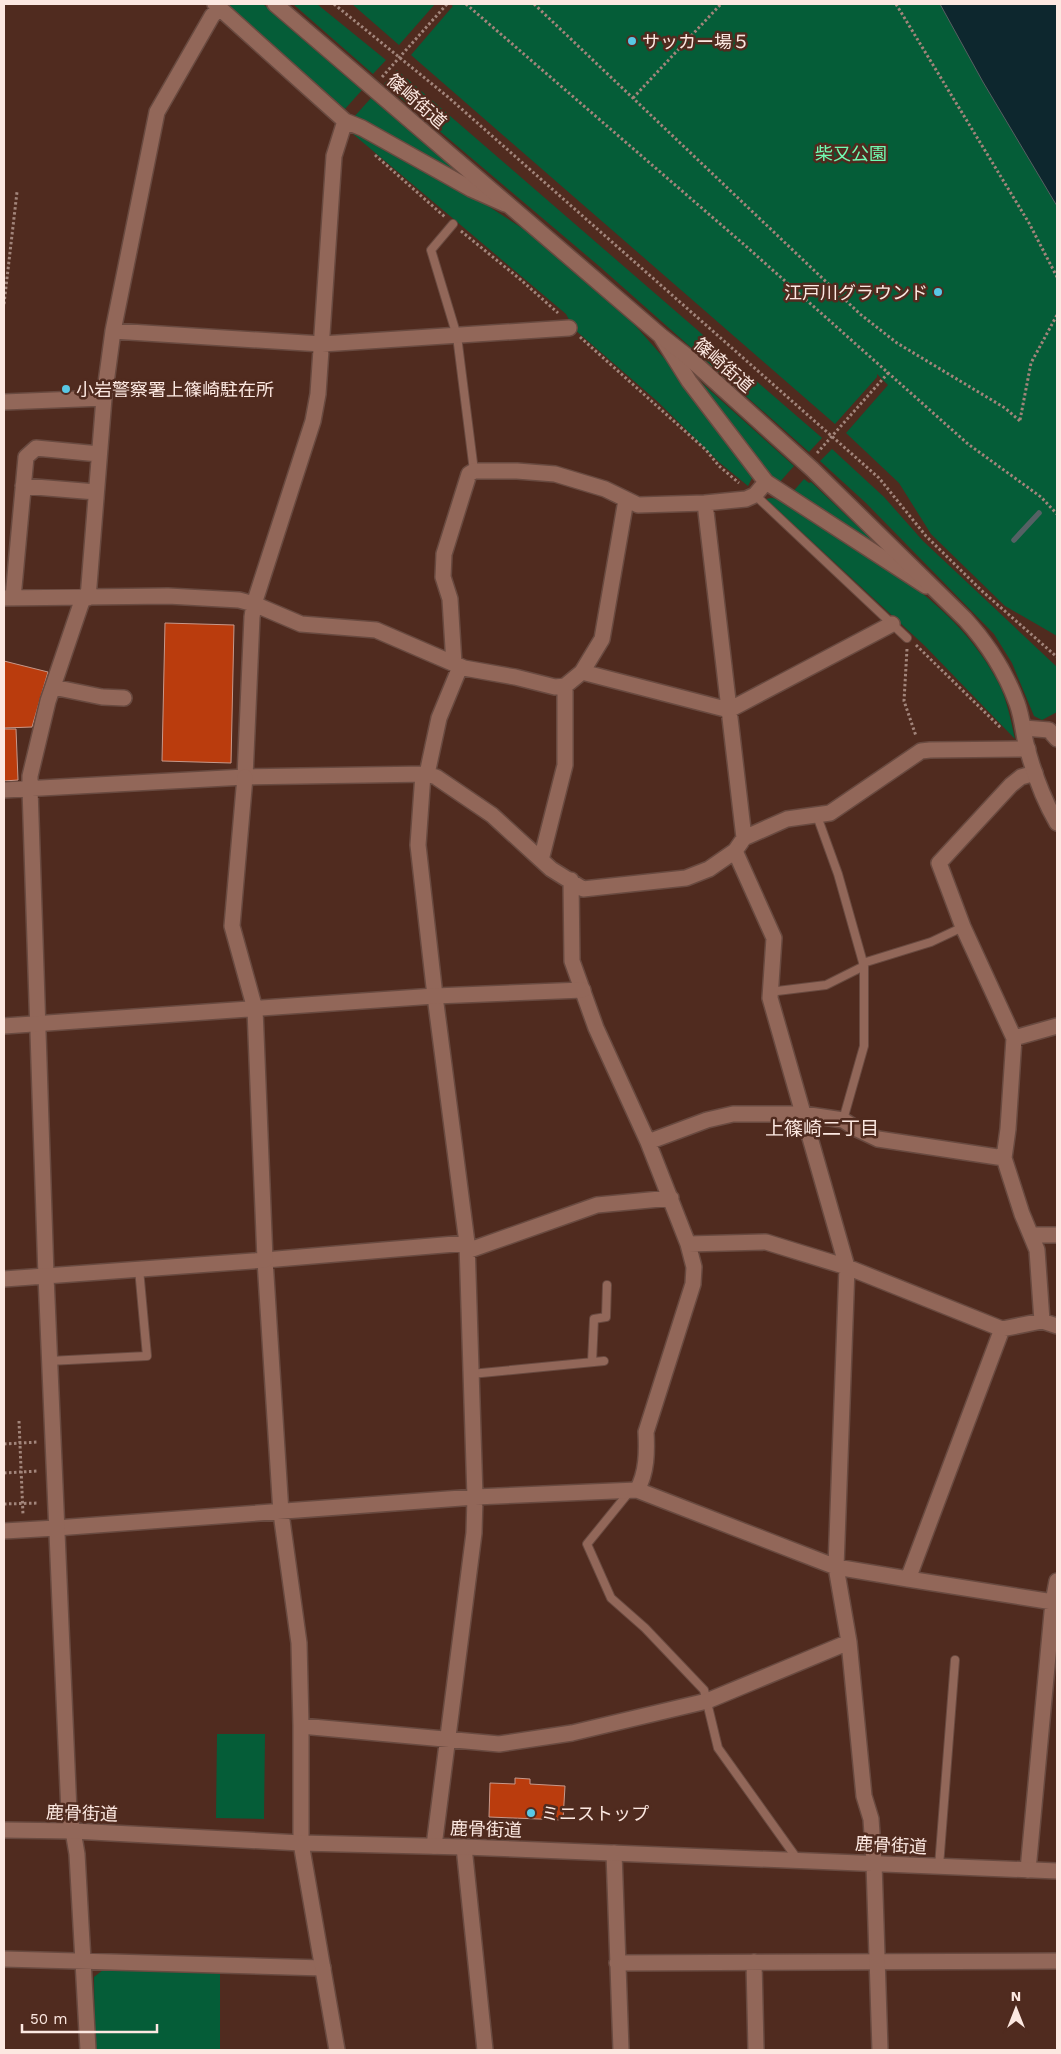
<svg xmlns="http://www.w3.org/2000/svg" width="1061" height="2054" viewBox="0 0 1061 2054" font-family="'Work Sans','Noto Sans JP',sans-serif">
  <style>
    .green { fill: #055d38 }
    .water { fill: #0d272e; stroke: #556164 }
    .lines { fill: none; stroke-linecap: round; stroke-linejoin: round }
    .stream { stroke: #556164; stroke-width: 5.5 }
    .building { fill: #ba3c0d; stroke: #c7988a }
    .service-casing { stroke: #694a40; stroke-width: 10 }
    .minor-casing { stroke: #694a40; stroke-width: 18 }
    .tertiary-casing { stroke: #694a40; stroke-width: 18 }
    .secondary-casing { stroke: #694a40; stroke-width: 18 }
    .path { stroke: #a2857b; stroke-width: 3; stroke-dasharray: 2.5 2.5; stroke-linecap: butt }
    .service { stroke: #926759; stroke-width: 8 }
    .minor { stroke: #926759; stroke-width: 15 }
    .tertiary { stroke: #926759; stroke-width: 15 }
    .secondary { stroke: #926759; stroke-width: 15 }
    .poi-dot { fill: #59c8e5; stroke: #502b1f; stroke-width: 2 }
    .labels { text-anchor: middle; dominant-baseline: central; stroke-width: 5; stroke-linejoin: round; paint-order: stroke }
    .poi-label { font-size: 18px; fill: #fce8e1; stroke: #502b1f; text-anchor: start }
    .street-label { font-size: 18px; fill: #fce8e1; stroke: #502b1f }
    .park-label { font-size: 18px; fill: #72fcb3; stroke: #502b1f }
    .neighbourhood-label { font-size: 19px; fill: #fce8e1; stroke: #502b1f }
  </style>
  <rect width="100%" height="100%" fill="#502b1f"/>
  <path class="green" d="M 227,4 L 263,4 L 362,90 L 345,109 Z
    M 293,4 L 317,4 L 386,60 L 373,74 Z
    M 352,4 L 435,4 L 399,45 Z
    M 450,4 L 940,4 L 983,82 L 1057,206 L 1057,636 L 1005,606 L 931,534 L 899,483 L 846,433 L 888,385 L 877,374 L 877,377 L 835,424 L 411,55 L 453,6 Z
    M 397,70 L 821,437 L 822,438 L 809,452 L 599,266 L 384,84 Z
    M 371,98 L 471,182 L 354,117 Z
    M 357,132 L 465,191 L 525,230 L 633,323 L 686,383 L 750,470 L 752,478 L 748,486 L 720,463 L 657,401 L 574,329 L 566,314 L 353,134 Z
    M 693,375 L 794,466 L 778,484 L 767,474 Z
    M 832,449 L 884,497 L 923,541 L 1057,667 L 1057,712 L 1042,720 L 1034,716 L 1012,663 L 994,634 L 866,503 L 820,461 Z
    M 804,479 L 809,483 L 811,482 L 888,555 L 791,494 Z
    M 771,498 L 780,499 C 858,549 956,598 999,684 C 1007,700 1011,721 1015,739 L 925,646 L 766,499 Z
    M 217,1734 L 265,1734 L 264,1819 L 216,1818 Z
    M 108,1966 L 220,1970 L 220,2050 L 95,2050 L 94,1977 Z"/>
  <path class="water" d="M 940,4 L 1057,4 L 1057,206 L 983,82 Z"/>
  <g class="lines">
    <path class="stream" d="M 1014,540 L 1039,513"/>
  </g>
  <path class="building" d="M 165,623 L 234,625 L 231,763 L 162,761 Z
    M 4,661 L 48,672 L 32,727 L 4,728 Z
    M 4,729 L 16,729 L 18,780 L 4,781 Z
    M 515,1778 L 530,1779 L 530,1784 L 565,1786 L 563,1820 L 489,1817 L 490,1783 L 515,1784 Z"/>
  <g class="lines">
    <g class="service-casing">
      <path id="service" d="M 453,224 L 431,250 L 457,336 L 474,471
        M 755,495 L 907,638
        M 817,816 L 838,874 L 864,966 L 864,1046 L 843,1120
        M 863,963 L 931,942 L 963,927
        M 769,992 L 826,985 L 864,966
        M 49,1361 L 147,1356 L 139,1269
        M 592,1362 L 594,1319 L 606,1317 L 607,1285
        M 471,1374 L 604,1361
        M 630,1491 L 587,1544 L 611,1598 L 645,1628 L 704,1690 L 718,1748 L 798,1860
        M 939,1866 L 955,1660"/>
    </g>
    <g class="minor-casing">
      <path id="minor" d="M 215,4 L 345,121 L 362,128 L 471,189 L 505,204
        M 113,331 L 322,344 L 569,328
        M 662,338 L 689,381 L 766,482 L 926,586
        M 4,402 L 104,398
        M 23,486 L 96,492
        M 705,503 L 744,838
        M 4,598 L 168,596 L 239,600 L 254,604 L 301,624 L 376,630 L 464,668 L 515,677 L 555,687 L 565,686 L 582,672 L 602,639 L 626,500
        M 13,598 L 26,457 L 36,448 L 99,454
        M 88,598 L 104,398 L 113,331 L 157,112 L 212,16 L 219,8
        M 454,664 L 450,599 L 443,577 L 444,554 L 469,474 L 474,471 L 517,471 L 555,474 L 605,489 L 638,505 L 705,503 L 746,499 L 755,495 L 766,482
        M 582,672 L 729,710 L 892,624
        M 53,687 L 102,697 L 124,698
        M 1024,728 L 1049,730 L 1057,739
        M 1035,773 L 1021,777 L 1011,785 L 939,863 L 963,927 L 1014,1038 L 1008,1129 L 1004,1158 L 1022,1214 L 1037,1250 L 1042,1321
        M 423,774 L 418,845 L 435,996 L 467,1243 L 475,1497 L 474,1533 L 434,1846
        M 427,774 L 439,718 L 460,667
        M 245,777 L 252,617 L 254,604 L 313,421 L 318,394 L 334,156 L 345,121
        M 4,790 L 245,777 L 427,774 L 436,777 L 492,815 L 551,869 L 583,889 L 686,878 L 709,869 L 735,851 L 744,838 L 787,819 L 830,813 L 921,751 L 930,750 L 1028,749
        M 735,851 L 774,938 L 770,998 L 847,1267 L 836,1567 L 849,1642 L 864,1796 L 871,1819 L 874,1863
        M 541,860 L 565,765 L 565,686
        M 571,880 L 572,961 L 596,1028 L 648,1142 L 688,1244 L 694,1267 L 693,1284 L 646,1432 C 647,1451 647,1473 637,1490
        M 1014,1038 L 1057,1026
        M 648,1142 L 707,1120 L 733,1114 L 803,1114 L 843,1120 L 857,1129 L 878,1139 L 1004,1158
        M 1032,1235 L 1057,1235
        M 688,1244 L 766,1242 L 847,1267 L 1002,1329
        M 467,1251 L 597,1205 L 671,1198
        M 46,1276 L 30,788 L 30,776 L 48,701 L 83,598
        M 56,1528 L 475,1497 L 637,1490 L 836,1567 L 908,1579 L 1002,1329 L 1042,1321 L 1057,1326
        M 908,1579 L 1053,1602
        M 301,1726 L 499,1744 L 572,1733 L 707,1701 L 849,1642
        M 73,1831 L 77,1854 L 88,2050
        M 301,1843 L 301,1726 L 299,1643 L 281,1513 L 265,1260 L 467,1243
        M 464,1847 L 485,2050
        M 614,1853 L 621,2050
        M 1028,1870 L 1053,1602 L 1057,1581
        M 4,1959 L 323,1968
        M 754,1962 L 756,2050
        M 617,1963 L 1057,1961"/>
    </g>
    <g class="tertiary-casing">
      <path id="tertiary" d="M 4,1026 L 435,996 L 583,990
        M 46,1276 L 69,1813 L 73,1831
        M 4,1279 L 265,1260 L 255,1009 L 232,926 L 245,777
        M 4,1531 L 56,1528
        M 4,1830 L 73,1831 L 301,1843 L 464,1847 L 1057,1871
        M 301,1843 L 337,2050
        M 874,1863 L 880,2050"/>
    </g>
    <g class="secondary-casing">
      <path id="secondary" d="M 275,4 L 661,336 L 688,357 L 812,469 L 965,619 C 988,644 1005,671 1017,703 C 1022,717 1023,730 1026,744 C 1033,771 1043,799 1057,823"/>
    </g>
    <path class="path" d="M 334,4 L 448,97 L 879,478 L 926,536 L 982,591 L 1057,657
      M 466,4 L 748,248 L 968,444 L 1041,497 L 1057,514
      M 534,4 L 860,314 L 897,343 L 1005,408 L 1020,421
      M 896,4 L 1029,223 L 1057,277
      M 382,77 L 447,4
      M 633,98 L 721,4
      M 375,155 L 445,217
      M 461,231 L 521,280 L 558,313
      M 4,304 L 17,192
      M 580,337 L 706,450 L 719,466 L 739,483
      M 1020,420 L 1031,363 L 1057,315
      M 817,453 L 889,372
      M 916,645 L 1001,728
      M 907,649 L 904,701 L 916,736
      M 19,1421 L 23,1515
      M 4,1444 L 38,1442
      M 4,1473 L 38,1471
      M 4,1504 L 39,1503"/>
    <use href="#service" class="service"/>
    <use href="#minor" class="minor"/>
    <use href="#tertiary" class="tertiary"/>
    <use href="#secondary" class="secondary"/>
  </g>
  <g class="poi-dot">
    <circle cx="632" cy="41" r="5"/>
    <circle cx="938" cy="292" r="5"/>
    <circle cx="66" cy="389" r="5"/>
    <circle cx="531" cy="1813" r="5"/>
  </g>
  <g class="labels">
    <g class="poi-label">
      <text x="642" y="41">サッカー場５</text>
      <text x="928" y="292" text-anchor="end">江戸川グラウンド</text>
      <text x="76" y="389">小岩警察署上篠崎駐在所</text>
      <text x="541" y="1813">ミニストップ</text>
    </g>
    <g class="street-label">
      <text transform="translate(417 101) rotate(41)">篠崎街道</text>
      <text transform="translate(724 365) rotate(41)">篠崎街道</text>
      <text transform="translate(82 1813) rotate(2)">鹿骨街道</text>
      <text transform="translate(486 1829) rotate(2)">鹿骨街道</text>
      <text transform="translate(891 1845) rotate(3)">鹿骨街道</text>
    </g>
    <g class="park-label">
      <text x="851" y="153">柴又公園</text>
    </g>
    <g class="neighbourhood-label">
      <text x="822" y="1128">上篠崎二丁目</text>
    </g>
  </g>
  <rect width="1061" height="2054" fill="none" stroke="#fce8e1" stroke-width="10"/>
  <g transform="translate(1016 2009)" stroke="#502b1f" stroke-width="4" paint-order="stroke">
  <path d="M0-4L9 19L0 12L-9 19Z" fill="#fce8e1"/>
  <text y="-8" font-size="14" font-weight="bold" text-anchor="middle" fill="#fce8e1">N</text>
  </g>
  <path d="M22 2024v8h135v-8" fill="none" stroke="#fce8e1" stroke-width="2.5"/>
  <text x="30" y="2024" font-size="15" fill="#fce8e1" stroke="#502b1f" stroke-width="4" paint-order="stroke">50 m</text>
</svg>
